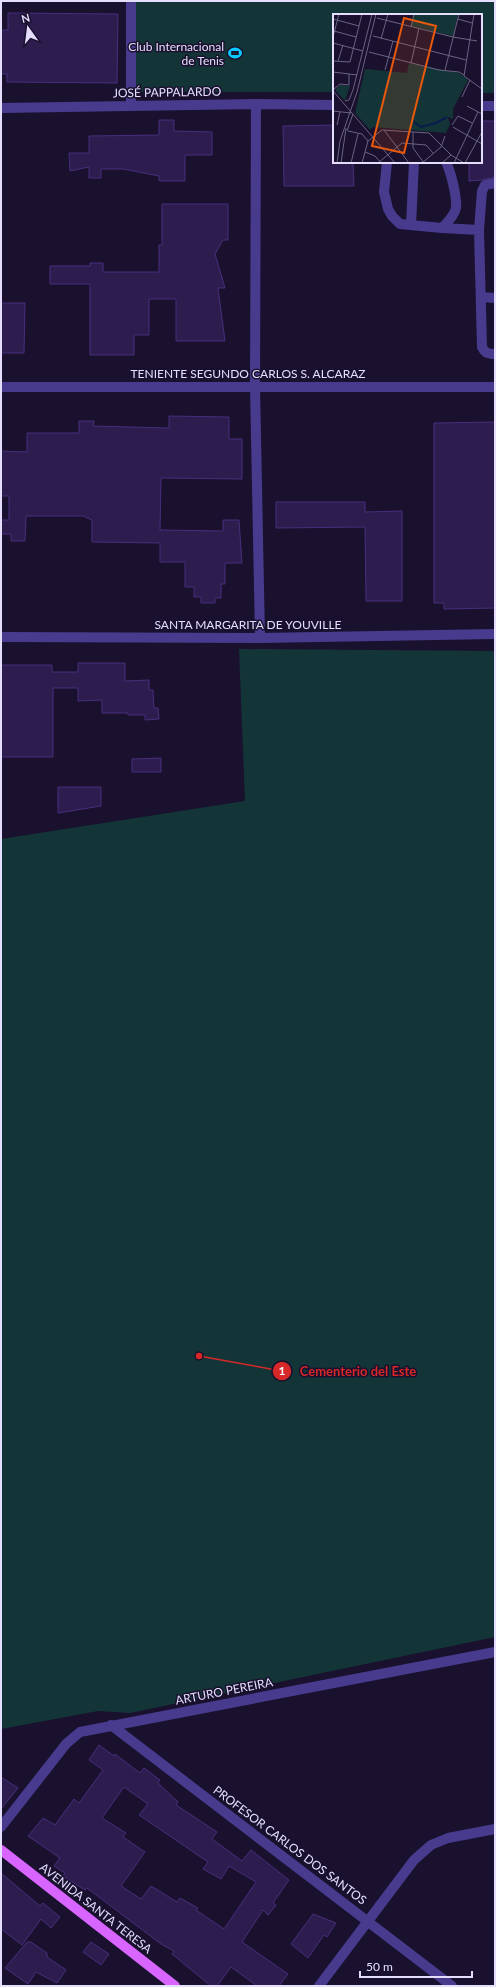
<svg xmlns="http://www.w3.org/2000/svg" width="496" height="1987" viewBox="0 0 496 1987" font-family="Lato,sans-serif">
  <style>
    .green { fill: #143538 }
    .building { fill: #2d1d4f; stroke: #472e7c; fill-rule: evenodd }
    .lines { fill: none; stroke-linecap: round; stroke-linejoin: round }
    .minor { stroke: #483b8e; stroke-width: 10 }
    .major { stroke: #d865ff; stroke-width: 10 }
    .labels { text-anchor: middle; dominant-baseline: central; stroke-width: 3; stroke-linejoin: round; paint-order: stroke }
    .poi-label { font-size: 12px; fill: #e6deff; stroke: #19112e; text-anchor: end }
    .street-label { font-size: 12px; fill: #e6deff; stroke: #19112e }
    .inset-river { fill: none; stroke: #0a1b4e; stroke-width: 2 }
    .inset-road { fill: none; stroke: #6b6382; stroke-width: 1 }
    .view { fill: #e8590c; fill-opacity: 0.15; stroke: #e8590c; stroke-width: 2 }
    .inset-edge { fill: none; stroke: #e6deff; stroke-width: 2 }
    .leader { fill: none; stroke: #d62828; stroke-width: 1.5 }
    .callout-dot { fill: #d62828; stroke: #19112e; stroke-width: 1.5 }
    .mark-label { font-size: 12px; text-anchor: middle; font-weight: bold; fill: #fff }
    .callout-label { font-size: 13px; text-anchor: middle; font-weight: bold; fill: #d62828; stroke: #19112e; stroke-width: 3; stroke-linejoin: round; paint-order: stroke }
  </style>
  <rect width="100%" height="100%" fill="#19112e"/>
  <path class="green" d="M 136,1 L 495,1 L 495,93 L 481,93 L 481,15 L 334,15 L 334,92 L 135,92 Z
    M 239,649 L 495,651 L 495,1637 L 130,1713 L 98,1711 L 1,1729 L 1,839 L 245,801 Z"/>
  <path class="building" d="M 8,13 L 118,14 L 117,83 L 7,82 L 7,74 L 1,74 L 1,30 L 8,30 Z
    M 159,120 L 174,120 L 174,131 L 212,132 L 212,155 L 185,155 L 185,181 L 159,181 L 159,176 L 123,169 L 101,169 L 101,178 L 89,178 L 89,167 L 70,171 L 69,153 L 89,153 L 89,136 L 159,135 Z
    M 481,121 L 495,121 L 495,177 L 481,180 L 469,181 L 469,162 L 481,162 Z
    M 334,125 L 334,162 L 353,162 L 354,186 L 284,186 L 283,126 Z
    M 162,204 L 228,204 L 228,240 L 223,240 L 215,254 L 225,288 L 218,288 L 225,341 L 176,341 L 176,299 L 149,299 L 149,335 L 134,335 L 134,355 L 90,355 L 90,284 L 50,284 L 50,266 L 90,266 L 90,263 L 103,263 L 103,272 L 159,272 L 159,245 L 162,245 Z
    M 1,303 L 25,303 L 24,353 L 1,353 Z
    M 169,416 L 229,417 L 229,439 L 242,439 L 242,479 L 161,478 L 160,530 L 223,531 L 223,520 L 239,520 L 242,563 L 225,563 L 225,584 L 221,584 L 221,598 L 215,598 L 215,603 L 201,603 L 201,597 L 194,597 L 194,587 L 185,587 L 185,562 L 160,562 L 160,543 L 92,542 L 92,520 L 83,516 L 26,516 L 25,541 L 11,541 L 11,534 L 1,534 L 1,520 L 9,520 L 9,496 L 1,496 L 1,451 L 27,452 L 27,433 L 79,433 L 79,421 L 94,421 L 93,426 L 169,428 Z
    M 495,422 L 495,608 L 444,609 L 444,603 L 434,603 L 434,423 Z
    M 276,502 L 365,502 L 365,512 L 402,511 L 402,601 L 366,601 L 365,527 L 276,528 Z
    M 78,663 L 125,663 L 125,681 L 149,680 L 149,690 L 153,690 L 154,708 L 158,708 L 159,719 L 145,720 L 145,715 L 128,715 L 128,713 L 102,713 L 102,700 L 78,701 L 78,688 L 53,688 L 53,757 L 1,757 L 1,665 L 52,665 L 52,672 L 78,672 Z
    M 161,758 L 161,772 L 132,772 L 132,759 Z
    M 58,787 L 101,787 L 101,806 L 58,813 Z
    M 99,1745 L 114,1756 L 115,1754 L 140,1773 L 144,1768 L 160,1780 L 158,1783 L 178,1802 L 176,1805 L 217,1832 L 212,1839 L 242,1861 L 251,1850 L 289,1880 L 273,1903 L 276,1905 L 268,1915 L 263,1910 L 242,1942 L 288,1974 L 279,1986 L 257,1986 L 231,1967 L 217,1986 L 211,1986 L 172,1954 L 174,1951 L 161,1944 L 87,1888 L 85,1890 L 63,1876 L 65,1873 L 54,1866 L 60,1858 L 28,1836 L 43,1818 L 55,1825 L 74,1799 L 79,1803 L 103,1770 L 89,1760 ZM 124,1787 L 148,1804 L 139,1815 L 208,1862 L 203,1869 L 221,1879 L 229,1866 L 256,1882 L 224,1929 L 196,1910 L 198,1908 L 180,1898 L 177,1902 L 151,1886 L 141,1899 L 121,1886 L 145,1852 L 123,1837 L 126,1833 L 102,1818 Z
    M 1,1777 L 18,1788 L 1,1809 Z
    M 1,1873 L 40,1906 L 43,1903 L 60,1917 L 51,1928 L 41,1919 L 22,1945 L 1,1929 Z
    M 313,1914 L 336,1923 L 327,1937 L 324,1935 L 308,1958 L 291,1944 Z
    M 27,1942 L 31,1942 L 47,1953 L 47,1957 L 66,1970 L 57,1983 L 36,1972 L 28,1984 L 5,1968 Z
    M 91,1942 L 109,1954 L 101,1965 L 83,1952 Z"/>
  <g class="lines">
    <path class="minor" d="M 131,1 L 131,105
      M 256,104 L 255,386 L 260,638
      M 481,106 L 495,106
      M 1,108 L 256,104 L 334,105
      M 387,162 L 384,192 L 388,209 L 392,216 L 400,224 L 442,228 C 447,223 455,215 456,208 C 457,197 451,172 446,162
      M 495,183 L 485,185 L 482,191 L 479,230 L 482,347 C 485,353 488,354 495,354
      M 411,225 L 414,162
      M 442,228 L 479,230
      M 481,297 L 495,298
      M 1,387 L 495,387
      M 1,637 L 260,638 L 495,634
      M 111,1725 L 452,1986
      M 1,1827 L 66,1744 L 80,1732 L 495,1652
      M 319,1986 L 414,1860 L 431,1845 L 448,1838 L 495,1829"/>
    <path class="major" d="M 1,1850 L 175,1986"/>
  </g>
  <defs>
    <g id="stadium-bare" transform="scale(1.08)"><path d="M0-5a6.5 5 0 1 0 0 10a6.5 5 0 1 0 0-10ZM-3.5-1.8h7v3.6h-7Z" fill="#0ac9ff" stroke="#19112e" stroke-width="2.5" paint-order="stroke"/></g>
  </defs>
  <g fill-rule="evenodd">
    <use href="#stadium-bare" x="235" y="53"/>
  </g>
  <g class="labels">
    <g class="poi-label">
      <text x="224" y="46">Club Internacional<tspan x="224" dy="14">de Tenis</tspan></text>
    </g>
    <g class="street-label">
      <text transform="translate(167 92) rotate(-1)">JOSÉ PAPPALARDO</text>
      <text x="248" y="373">TENIENTE SEGUNDO CARLOS S. ALCARAZ</text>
      <text x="248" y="624">SANTA MARGARITA DE YOUVILLE</text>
      <text transform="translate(224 1691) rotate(-11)">ARTURO PEREIRA</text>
      <text transform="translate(290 1845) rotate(37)">PROFESOR CARLOS DOS SANTOS</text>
      <text transform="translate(96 1908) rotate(38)">AVENIDA SANTA TERESA</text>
    </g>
  </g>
  <g transform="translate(333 14)">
    <rect width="149" height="149" fill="#19112e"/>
    <path d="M 81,0 L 125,0 L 120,22 L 78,12 ZM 76,49 L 126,59 L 135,66 L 120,95 L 120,105 L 115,103 L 117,110 L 113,119 L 40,113 L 37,116 L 22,99 L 32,55 L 74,59 ZM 7,71 L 17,72 L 12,87 L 2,76 Z" fill="#143538"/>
    <path class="inset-river" d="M 81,108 L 88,113 L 103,109 L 114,103"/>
    <path class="inset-road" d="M 141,0 L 131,62 L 149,75M 44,4 L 120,23M 0,5 L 26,12M 125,5 L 139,9M 78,13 L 81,0M 1,17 L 23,23M 40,22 L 133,46M 0,23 L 6,0M 120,23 L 144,27M 48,25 L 55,0M 0,29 L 30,37M 36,38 L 106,56 L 126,58 L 131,61M 0,47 L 17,48 L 29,0M 5,47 L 10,31M 78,49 L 86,14M 52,56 L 60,27M 112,56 L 126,0M 0,58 L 24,61M 1,75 L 7,70 L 16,71 L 16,60M 0,77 L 62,149M 129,83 L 137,66M 12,87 L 16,86 L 20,76 L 39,0M 134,92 L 149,100M 0,97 L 18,99M 4,111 L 7,98M 119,111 L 125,102 L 139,109M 120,113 L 149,130M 51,116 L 76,149M 14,117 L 20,100M 15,117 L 29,120 L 35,127M 80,118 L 80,134 L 91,149M 35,127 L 49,116 L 96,119 L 118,141 L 131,149M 32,138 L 42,142 L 48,149M 4,149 L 7,127 L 24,78 L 43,0M 8,149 L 13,114M 18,149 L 25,120M 29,149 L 35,127M 45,149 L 69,129 L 93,131 L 100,139M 89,149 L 108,133 L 112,122M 109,149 L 118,141M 121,149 L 145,98M 132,149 L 149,118"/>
    <path class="view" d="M 71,4 L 103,12 L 71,139 L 39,132 Z"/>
    <rect width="149" height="149" class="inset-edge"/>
  </g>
  <path class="leader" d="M199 1356L282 1371"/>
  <g class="callout-dot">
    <circle cx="199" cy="1356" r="4"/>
    <circle cx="282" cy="1371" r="10"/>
  </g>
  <g class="mark-label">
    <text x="282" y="1375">1</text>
  </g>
  <g class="callout-label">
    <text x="358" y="1376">Cementerio del Este</text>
  </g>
  <rect width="496" height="1987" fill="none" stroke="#e6deff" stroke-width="4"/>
  <g transform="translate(28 28) rotate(346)" stroke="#19112e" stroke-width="3" paint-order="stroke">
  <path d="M0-3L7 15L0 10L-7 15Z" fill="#e6deff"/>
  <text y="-6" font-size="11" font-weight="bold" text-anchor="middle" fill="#e6deff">N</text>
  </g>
  <path d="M360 1971v6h112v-6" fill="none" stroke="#e6deff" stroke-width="2"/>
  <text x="366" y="1971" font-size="12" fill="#e6deff" stroke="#19112e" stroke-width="3" paint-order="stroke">50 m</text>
</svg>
